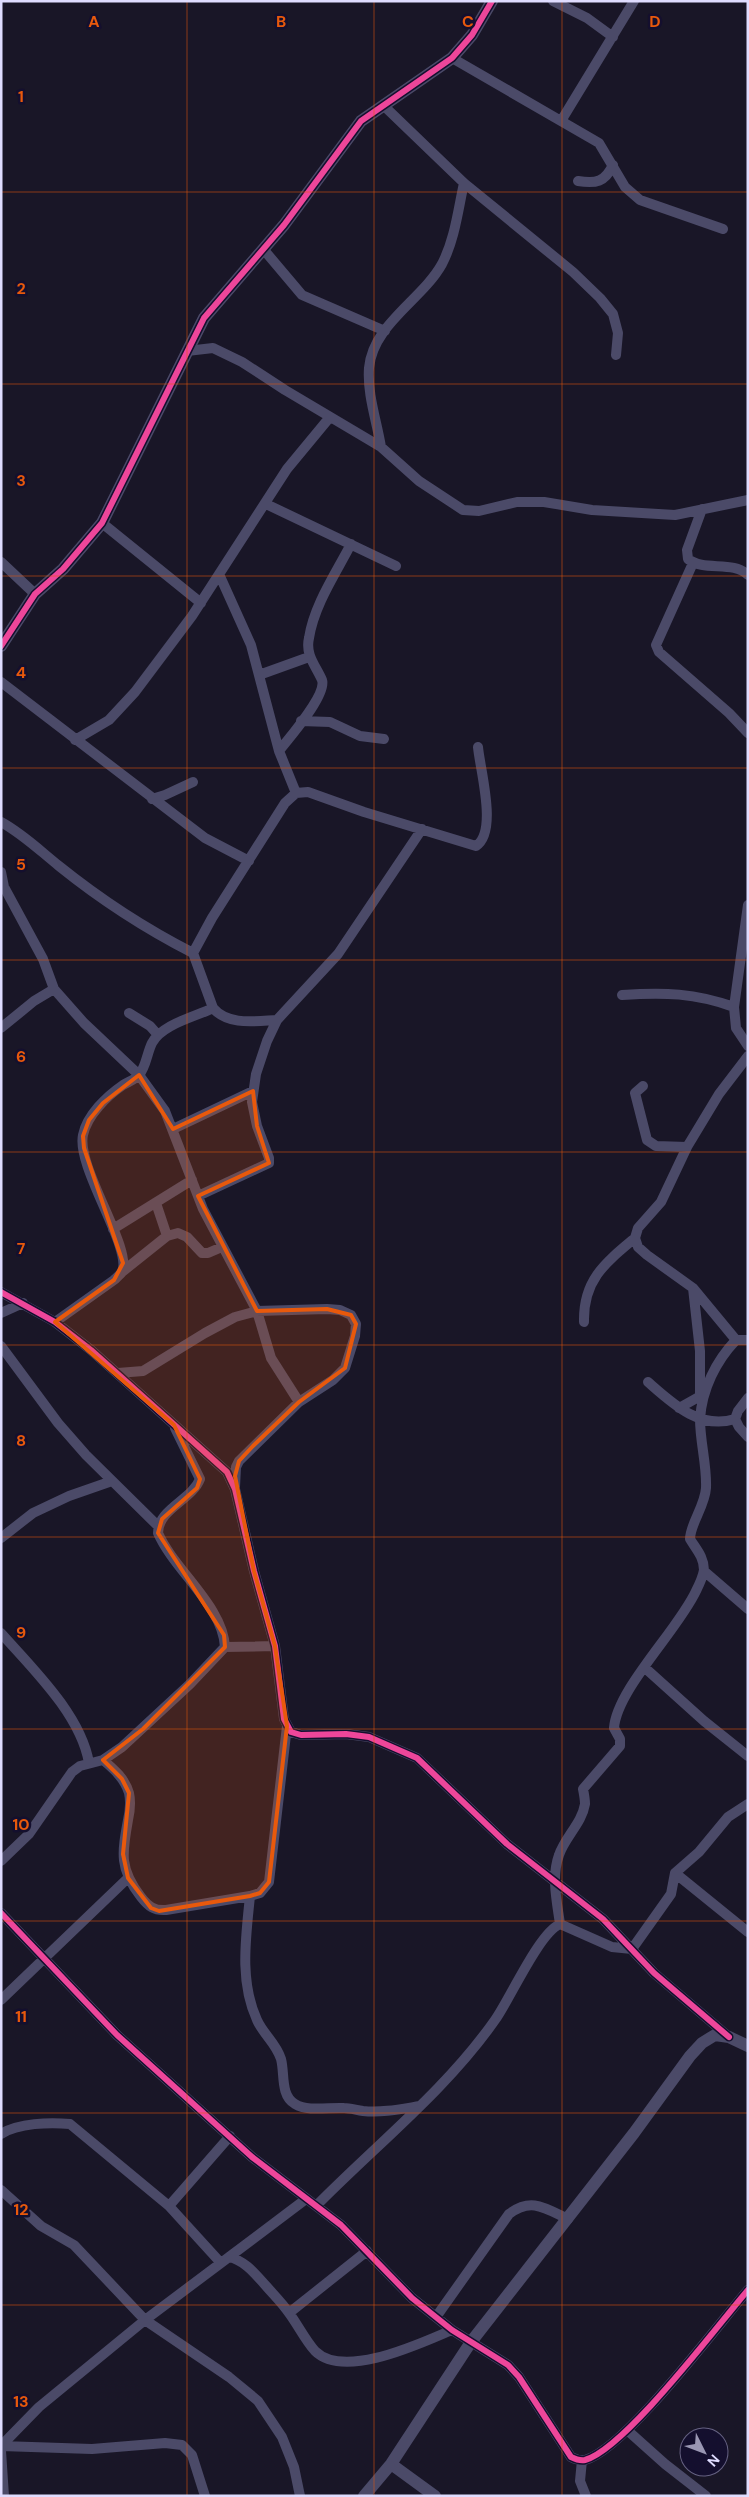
<svg xmlns="http://www.w3.org/2000/svg" width="749" height="2497" viewBox="0 0 749 2497" font-family="'DM Sans',sans-serif">
  <style>
    .lines { fill: none; stroke-linecap: round; stroke-linejoin: round }
    .minor { stroke: #4b4a68; stroke-width: 10 }
    .tertiary { stroke: #4b4a68; stroke-width: 12 }
    .cycleway-casing { stroke: #140f2e; stroke-width: 9 }
    .cycleway { stroke: #ed469a; stroke-width: 6 }
    .marked { fill: #e8590c; fill-opacity: 0.2; stroke: #e8590c; stroke-width: 4; stroke-linejoin: round }
    .grid { fill: none; stroke: #e8590c; stroke-width: 1; stroke-opacity: 0.55 }
    .grid-label { font-size: 16px; text-anchor: middle; font-weight: bold; fill: #e8590c; stroke: #140f2e; stroke-width: 5; stroke-linejoin: round; paint-order: stroke }
  </style>
  <rect width="100%" height="100%" fill="#191627"/>
  <g class="lines">
    <path class="minor" d="M 553,1 L 587,18 L 613,37
      M 452,58 L 599,143 L 625,187 L 640,200 L 723,229
      M 383,105 L 464,183 L 573,272 L 600,298 L 613,314 L 618,333 L 616,355
      M 561,121 L 634,1
      M 578,181 C 596,184 605,182 613,165
      M 264,250 L 302,295 L 385,331
      M 187,351 L 213,348 L 242,362 L 285,390 L 381,447 L 419,481 L 463,510 L 479,511 L 517,502 L 544,502 L 592,510 L 675,515 L 748,500
      M 381,447 C 377,422 367,394 369,368 C 373,324 422,300 442,264 C 455,239 458,210 464,183
      M 266,504 L 396,566
      M 702,509 L 687,550 L 688,559 C 704,572 733,560 748,575
      M 102,523 L 201,603
      M 1,562 L 35,594
      M 693,563 L 656,645 L 659,652 L 729,713 L 748,733
      M 219,574 L 251,645 L 279,751 L 296,793
      M 259,675 L 309,657
      M 1,682 L 205,838 L 249,861
      M 301,721 L 330,722 L 360,736 L 384,739
      M 75,740 L 109,720 L 135,692 L 192,616 L 287,469 L 330,417
      M 279,751 C 289,738 327,695 322,680 C 316,666 305,655 309,638 C 314,605 336,573 351,544
      M 152,799 L 165,795 L 193,782
      M 1,822 C 23,834 39,850 59,866 C 100,899 146,929 193,953
      M 1,872 L 4,887 L 43,959 L 54,989 L 84,1023 L 139,1075 L 165,1111 L 203,1209 L 257,1311 L 271,1358 L 299,1402
      M 748,905 L 734,1007 L 736,1028 L 748,1046
      M 622,995 C 664,992 695,993 734,1007
      M 129,1013 L 150,1026 L 158,1035
      M 277,1020 C 256,1021 228,1026 213,1008 L 193,953 L 212,918 L 285,803 L 296,793 L 308,792 L 364,812 L 476,846 C 498,832 480,770 478,747
      M 1,1028 L 34,1001 L 54,989
      M 643,1086 L 635,1093 L 647,1140 L 656,1146 L 687,1147
      M 173,1129 L 253,1091
      M 198,1196 L 269,1163 L 269,1158 L 257,1126 L 252,1102 L 256,1074 L 267,1041 L 277,1020 L 338,954 L 422,829
      M 156,1203 L 167,1236
      M 113,1229 L 192,1180
      M 122,1272 L 167,1236 L 178,1233 L 187,1237 L 202,1253 L 208,1253 L 222,1247
      M 693,1288 L 700,1351 L 700,1396
      M 1,1292 L 55,1322 L 91,1350 L 227,1472 L 235,1489 L 254,1571 L 275,1646 L 284,1719 L 291,1732 L 301,1735 L 346,1734 L 369,1737 L 417,1758 L 507,1844 L 603,1919 L 654,1973 L 729,2037
      M 1,1313 L 23,1303
      M 55,1322 L 114,1280 C 116,1278 120,1275 122,1272 C 133,1249 76,1167 83,1135 C 87,1115 107,1096 123,1085 C 128,1082 136,1079 139,1075 C 146,1067 147,1053 152,1043 C 162,1024 195,1017 213,1008
      M 584,1322 C 583,1280 605,1263 635,1238
      M 736,1340 L 693,1288 L 647,1255 L 638,1247 L 635,1238 L 638,1228 L 661,1202 L 687,1147 L 719,1094 L 748,1056
      M 1,1346 L 58,1423 L 86,1455 L 158,1526
      M 118,1373 L 143,1371 L 205,1333 L 235,1317 L 257,1311 L 327,1309 L 340,1310 L 351,1315 L 356,1324 L 355,1336 L 345,1368 L 333,1380 L 299,1402 L 239,1461 L 236,1467 L 235,1487
      M 648,1382 C 673,1404 700,1430 735,1419
      M 748,1398 L 738,1411 L 735,1419 L 739,1427 L 748,1437
      M 679,1408 L 704,1394
      M 1,1538 L 33,1513 L 69,1496 L 112,1481
      M 704,1571 L 748,1609
      M 1,1633 C 33,1669 81,1715 89,1763
      M 225,1647 L 275,1646
      M 644,1667 L 704,1721 L 748,1756
      M 103,1760 C 114,1769 125,1779 129,1793 C 131,1802 130,1811 128,1820 C 122,1853 119,1869 141,1897 C 148,1906 154,1911 166,1910 L 250,1896 L 260,1893 L 269,1882 L 287,1726
      M 1,1861 L 29,1834 L 72,1772 L 80,1766 L 103,1760 L 122,1747 L 190,1684 L 225,1647 C 223,1606 174,1570 158,1533 C 158,1509 192,1500 200,1479 L 175,1428
      M 675,1873 L 748,1932
      M 250,1896 C 246,1937 239,1981 257,2020 C 263,2034 276,2043 281,2059 C 285,2074 280,2095 295,2104 C 308,2112 329,2107 344,2108 C 350,2108 356,2110 363,2111 C 382,2113 401,2109 420,2106
      M 1,1913 L 117,2035 L 252,2157 L 341,2225 L 412,2298 L 452,2330 L 508,2365 L 519,2377 L 571,2457 C 575,2459 580,2461 585,2460 C 625,2449 717,2326 748,2290
      M 560,1924 C 557,1902 551,1877 559,1855 C 565,1837 582,1823 585,1804 C 585,1799 584,1794 583,1789 L 620,1746 L 620,1739 L 614,1728 C 617,1689 678,1630 696,1591 C 699,1585 703,1576 704,1570 C 704,1557 696,1549 690,1539 C 690,1524 705,1506 706,1488 C 707,1465 700,1442 700,1419 C 702,1389 716,1361 736,1340 L 748,1340
      M 1,2000 L 128,1878
      M 1,2134 C 18,2123 50,2122 70,2124 L 169,2206 L 220,2262
      M 1,2190 L 41,2226 L 74,2245 L 145,2320 L 229,2377 L 258,2401 L 282,2437 L 294,2467 L 300,2496
      M 169,2206 L 230,2136
      M 316,2206 C 376,2145 446,2090 495,2020 C 510,1999 539,1933 560,1924 L 612,1947 L 632,1949 L 671,1894 L 675,1873 L 699,1852 L 728,1817 L 748,1804
      M 229,2257 L 306,2199
      M 289,2313 L 367,2251
      M 436,2317 L 509,2214 C 531,2197 545,2208 568,2219
      M 627,2430 L 665,2464 L 706,2496
      M 1,2446 L 39,2407 L 145,2320 L 229,2257 C 246,2261 256,2275 267,2287 C 275,2296 283,2304 289,2313 C 298,2325 305,2340 315,2351 C 344,2380 421,2343 452,2330
      M 1,2446 L 92,2449 L 165,2443 L 182,2445 L 192,2455 L 205,2496
      M 1,2451 L 4,2496
      M 582,2460 L 580,2481 L 586,2496"/>
    <path class="tertiary" d="M 1,646 L 35,594 L 63,569 L 102,523 L 204,318 L 284,225 L 361,121 L 452,58 L 472,35 L 492,1
      M 391,2464 L 435,2496
      M 364,2496 L 391,2464 L 471,2342 L 634,2133 L 690,2056 L 702,2043 L 715,2035 L 729,2037 L 748,2046"/>
    <g class="cycleway-casing">
      <path id="cycleway" d="M 1,646 L 35,594 L 63,569 L 102,523 L 204,318 L 284,225 L 361,121 L 452,58 L 472,35 L 492,1
        M 1,1292 L 55,1322 L 91,1350 L 227,1472 L 235,1489 L 254,1571 L 275,1646 L 284,1719 L 291,1732 L 301,1735 L 346,1734 L 369,1737 L 417,1758 L 507,1844 L 603,1919 L 654,1973 L 729,2037
        M 1,1913 L 117,2035 L 252,2157 L 341,2225 L 412,2298 L 452,2330 L 508,2365 L 519,2377 L 571,2457 C 575,2459 580,2461 585,2460 C 625,2449 717,2326 748,2290"/>
    </g>
    <use href="#cycleway" class="cycleway"/>
  </g>
  <path class="marked" d="M 139,1075 L 173,1129 L 253,1091 L 257,1126 L 269,1163 L 198,1196 L 257,1311 L 327,1309 L 351,1315 L 356,1324 L 345,1368 L 299,1402 L 253,1446 L 239,1461 L 235,1476 L 254,1571 L 275,1646 L 287,1726 L 269,1882 L 260,1893 L 250,1896 L 159,1911 L 151,1908 L 128,1878 L 123,1854 L 129,1793 L 122,1779 L 103,1760 L 143,1729 L 225,1647 L 224,1635 L 158,1533 L 162,1519 L 197,1488 L 200,1479 L 174,1425 L 55,1322 L 114,1280 L 123,1263 L 84,1148 L 83,1136 L 89,1120 L 103,1103 Z"/>
  <path class="grid" d="M 187,1 L 187,2496M 374,1 L 374,2496M 562,1 L 562,2496M 1,192 L 748,192M 1,384 L 748,384M 1,576 L 748,576M 1,768 L 748,768M 1,960 L 748,960M 1,1152 L 748,1152M 1,1345 L 748,1345M 1,1537 L 748,1537M 1,1729 L 748,1729M 1,1921 L 748,1921M 1,2113 L 748,2113M 1,2305 L 748,2305"/>
  <g class="grid-label">
    <text x="94" y="27">A</text>
    <text x="281" y="27">B</text>
    <text x="468" y="27">C</text>
    <text x="655" y="27">D</text>
    <text x="21" y="102">1</text>
    <text x="21" y="294">2</text>
    <text x="21" y="486">3</text>
    <text x="21" y="678">4</text>
    <text x="21" y="870">5</text>
    <text x="21" y="1062">6</text>
    <text x="21" y="1254">7</text>
    <text x="21" y="1446">8</text>
    <text x="21" y="1638">9</text>
    <text x="21" y="1830">10</text>
    <text x="21" y="2022">11</text>
    <text x="21" y="2215">12</text>
    <text x="21" y="2407">13</text>
  </g>
  <rect width="749" height="2497" fill="none" stroke="#dfdcff" stroke-width="5"/>
  <g transform="translate(704 2452) rotate(132)"><circle r="24" fill="#140f2e" stroke="#656182"/>
  <path d="M0-4L9 19L0 12L-9 19Z" fill="#9a97b3"/>
  <text y="-8" font-size="14" font-weight="bold" text-anchor="middle" fill="#dfdcff">N</text>
  </g>
</svg>
